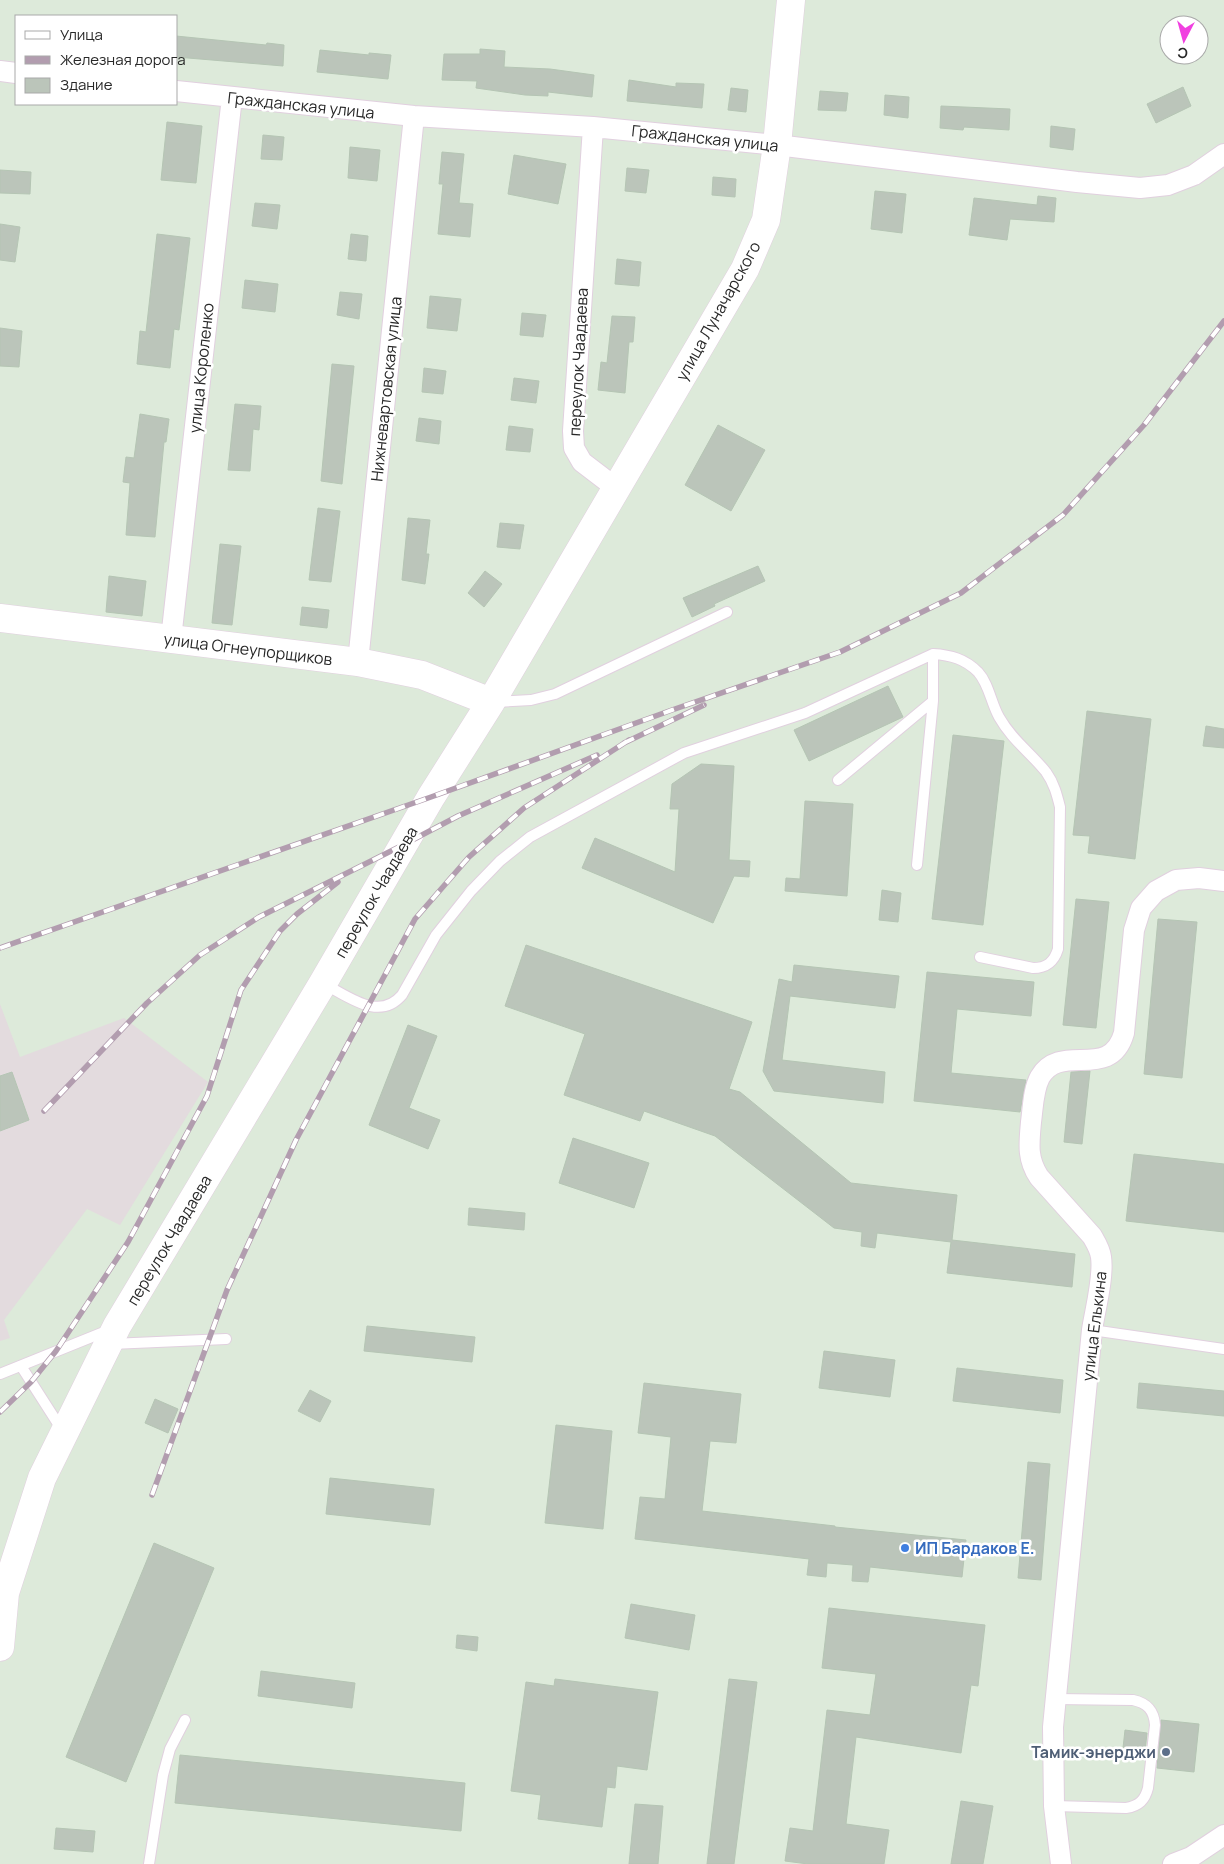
<svg xmlns="http://www.w3.org/2000/svg" width="1224" height="1864" viewBox="0 0 1224 1864" font-family="Manrope,sans-serif">
  <style>
    .industrial { fill: #e3dbde }
    .building { fill: #bbc5ba; stroke: #b5c5b4 }
    .lines { fill: none; stroke-linecap: round; stroke-linejoin: round }
    .lane-casing { stroke: #e1d0df; stroke-width: 12 }
    .street-casing { stroke: #e1d0df; stroke-width: 22 }
    .secondary-casing { stroke: #e1d0df; stroke-width: 29 }
    .lane { stroke: #fff; stroke-width: 10 }
    .street { stroke: #fff; stroke-width: 20 }
    .secondary { stroke: #fff; stroke-width: 28 }
    .rail-casing { stroke: #b29daf; stroke-width: 5.5 }
    .rail { stroke: #fff; stroke-width: 4; stroke-dasharray: 11; stroke-linecap: butt }
    .shop-dot { fill: #3f7fe0; stroke: #fff; stroke-width: 2 }
    .service-dot { fill: #5c6f8a; stroke: #fff; stroke-width: 2 }
    .labels { text-anchor: middle; dominant-baseline: central; stroke-width: 5; stroke-linejoin: round; paint-order: stroke }
    .street-label { font-size: 16px; fill: #282828; stroke: #fff }
    .shop-label { font-size: 16px; font-weight: bold; fill: #366cbe; stroke: #fff; text-anchor: start }
    .service-label { font-size: 16px; font-weight: bold; fill: #4e5e75; stroke: #fff; text-anchor: end }
  </style>
  <rect width="100%" height="100%" fill="#ddeada"/>
  <path class="industrial" d="M 0,1004 L 20,1057 L 124,1018 L 208,1082 L 120,1225 L 87,1209 L 4,1320 L 10,1338 L 0,1341 Z"/>
  <path class="building" d="M 176,36 L 266,45 L 267,43 L 284,45 L 283,66 L 176,57 Z
    M 480,49 L 505,51 L 504,67 L 550,69 L 594,75 L 592,97 L 548,92 L 548,96 L 525,95 L 476,88 L 477,81 L 442,80 L 444,54 L 480,54 Z
    M 320,50 L 369,55 L 369,53 L 391,55 L 388,79 L 317,72 Z
    M 629,80 L 676,87 L 676,83 L 704,84 L 702,108 L 627,101 Z
    M 1183,87 L 1191,106 L 1156,123 L 1147,104 Z
    M 731,88 L 748,90 L 746,112 L 728,110 Z
    M 820,91 L 848,93 L 846,111 L 818,110 Z
    M 885,95 L 909,97 L 908,118 L 884,115 Z
    M 941,106 L 1010,109 L 1009,130 L 964,127 L 963,130 L 940,128 Z
    M 167,122 L 202,126 L 196,183 L 161,180 Z
    M 1051,126 L 1075,129 L 1073,150 L 1050,147 Z
    M 263,135 L 284,137 L 282,160 L 261,159 Z
    M 350,147 L 380,150 L 377,181 L 348,178 Z
    M 442,152 L 464,154 L 459,203 L 473,204 L 470,237 L 438,234 L 443,184 L 439,184 Z
    M 514,155 L 566,164 L 558,204 L 508,194 Z
    M 627,168 L 649,170 L 646,193 L 625,191 Z
    M 0,170 L 31,172 L 30,194 L 0,193 Z
    M 713,177 L 736,179 L 735,197 L 712,195 Z
    M 875,191 L 906,194 L 902,233 L 871,229 Z
    M 1038,196 L 1056,198 L 1054,222 L 1010,219 L 1007,240 L 969,235 L 974,198 L 1037,205 Z
    M 255,203 L 280,205 L 277,229 L 252,226 Z
    M 0,224 L 20,227 L 15,262 L 0,260 Z
    M 157,234 L 190,238 L 179,330 L 174,329 L 170,368 L 137,364 L 140,331 L 146,332 Z
    M 351,234 L 368,236 L 366,261 L 348,259 Z
    M 617,259 L 641,262 L 639,286 L 615,284 Z
    M 245,280 L 278,284 L 275,312 L 242,308 Z
    M 340,292 L 362,294 L 359,319 L 337,315 Z
    M 430,296 L 461,299 L 457,331 L 427,328 Z
    M 522,313 L 546,315 L 543,337 L 520,335 Z
    M 612,316 L 635,317 L 633,342 L 629,342 L 625,393 L 598,390 L 601,362 L 607,363 Z
    M 0,328 L 22,331 L 19,367 L 0,366 Z
    M 332,364 L 354,366 L 342,484 L 321,481 Z
    M 424,368 L 446,371 L 443,394 L 422,392 Z
    M 514,378 L 539,381 L 536,403 L 511,400 Z
    M 235,404 L 261,406 L 259,430 L 253,429 L 250,471 L 228,470 Z
    M 140,414 L 169,419 L 166,442 L 164,442 L 155,537 L 126,535 L 130,483 L 123,482 L 126,457 L 134,458 Z
    M 419,418 L 441,421 L 439,444 L 416,441 Z
    M 718,425 L 765,450 L 731,511 L 685,485 Z
    M 509,426 L 533,429 L 530,452 L 506,450 Z
    M 318,508 L 340,511 L 331,582 L 309,580 Z
    M 408,518 L 430,520 L 426,554 L 429,554 L 425,584 L 402,580 Z
    M 500,523 L 524,525 L 520,549 L 497,547 Z
    M 220,544 L 241,546 L 232,625 L 212,623 Z
    M 758,566 L 765,581 L 714,604 L 715,606 L 692,617 L 683,598 Z
    M 485,571 L 502,584 L 484,607 L 468,593 Z
    M 109,576 L 146,581 L 142,616 L 106,612 Z
    M 302,607 L 329,610 L 327,628 L 300,625 Z
    M 888,686 L 903,717 L 809,761 L 794,730 Z
    M 1087,711 L 1151,719 L 1135,859 L 1088,853 L 1090,836 L 1073,835 Z
    M 1206,726 L 1224,729 L 1224,748 L 1203,746 Z
    M 953,735 L 1004,741 L 983,925 L 932,919 Z
    M 701,764 L 734,766 L 729,860 L 750,861 L 749,877 L 734,876 L 713,923 L 582,868 L 595,838 L 675,872 L 679,809 L 670,809 L 672,784 Z
    M 805,801 L 853,804 L 847,896 L 785,891 L 786,878 L 800,879 Z
    M 882,890 L 901,893 L 898,922 L 879,920 Z
    M 1076,899 L 1109,902 L 1096,1028 L 1063,1025 Z
    M 1158,919 L 1197,922 L 1182,1078 L 1144,1074 Z
    M 526,945 L 752,1022 L 729,1089 L 740,1092 L 851,1183 L 957,1195 L 952,1240 L 1075,1254 L 1072,1287 L 947,1273 L 951,1242 L 877,1233 L 875,1248 L 861,1246 L 862,1232 L 834,1228 L 715,1136 L 644,1111 L 640,1121 L 564,1095 L 585,1034 L 505,1006 Z
    M 794,965 L 899,976 L 895,1008 L 790,996 L 782,1060 L 885,1072 L 883,1103 L 774,1091 L 763,1071 L 779,979 L 792,982 Z
    M 927,972 L 1034,982 L 1031,1016 L 957,1009 L 951,1073 L 1026,1080 L 1020,1112 L 914,1101 Z
    M 408,1025 L 437,1036 L 409,1108 L 440,1120 L 428,1149 L 369,1125 Z
    M 1090,1071 L 1082,1144 L 1064,1142 L 1071,1072 Z
    M 12,1072 L 29,1120 L 0,1131 L 0,1076 Z
    M 573,1138 L 649,1163 L 634,1208 L 559,1183 Z
    M 1134,1154 L 1224,1164 L 1224,1232 L 1126,1221 Z
    M 469,1208 L 525,1213 L 524,1230 L 468,1225 Z
    M 367,1326 L 475,1337 L 472,1362 L 364,1351 Z
    M 824,1351 L 895,1360 L 890,1397 L 819,1388 Z
    M 957,1368 L 1063,1380 L 1060,1413 L 953,1401 Z
    M 644,1383 L 741,1394 L 736,1443 L 710,1441 L 702,1511 L 835,1526 L 835,1527 L 966,1540 L 962,1577 L 870,1567 L 868,1582 L 852,1581 L 853,1565 L 827,1563 L 826,1577 L 807,1575 L 809,1559 L 635,1539 L 640,1497 L 665,1499 L 671,1437 L 638,1433 Z
    M 1139,1383 L 1224,1391 L 1224,1416 L 1137,1408 Z
    M 310,1390 L 331,1401 L 320,1422 L 298,1411 Z
    M 155,1399 L 178,1409 L 168,1433 L 145,1423 Z
    M 556,1425 L 612,1431 L 603,1529 L 545,1523 Z
    M 1028,1462 L 1050,1464 L 1041,1580 L 1018,1578 Z
    M 330,1478 L 434,1489 L 430,1525 L 326,1514 Z
    M 154,1543 L 214,1568 L 126,1782 L 66,1757 Z
    M 631,1604 L 695,1615 L 689,1650 L 625,1638 Z
    M 829,1608 L 985,1625 L 978,1686 L 971,1685 L 961,1753 L 856,1737 L 846,1824 L 889,1830 L 884,1864 L 808,1864 L 785,1861 L 790,1828 L 813,1831 L 827,1710 L 870,1715 L 876,1674 L 822,1668 Z
    M 457,1635 L 478,1637 L 477,1651 L 456,1648 Z
    M 261,1671 L 355,1683 L 352,1708 L 258,1696 Z
    M 555,1679 L 658,1692 L 647,1770 L 617,1766 L 615,1788 L 607,1787 L 602,1827 L 538,1819 L 541,1795 L 511,1791 L 526,1682 L 554,1686 Z
    M 729,1679 L 757,1682 L 734,1864 L 707,1864 Z
    M 1161,1720 L 1199,1724 L 1194,1772 L 1157,1768 Z
    M 1125,1730 L 1147,1733 L 1144,1760 L 1122,1757 Z
    M 180,1755 L 465,1783 L 461,1831 L 175,1803 Z
    M 961,1801 L 993,1806 L 983,1864 L 951,1864 Z
    M 635,1804 L 663,1806 L 658,1864 L 629,1864 Z
    M 56,1828 L 95,1831 L 93,1852 L 54,1849 Z"/>
  <g class="lines">
    <g class="lane-casing">
      <path id="lane" d="M 933,654 C 951,655 965,659 978,672 C 989,684 991,703 999,717 C 1012,740 1030,752 1046,772 C 1054,783 1057,795 1060,807 L 1058,949 C 1054,962 1047,968 1033,968 L 980,957
        M 495,702 L 531,700 L 555,694 L 727,612
        M 838,780 L 933,701
        M 324,984 C 348,996 379,1022 402,995 L 436,935 L 471,891 L 500,861 L 530,837 L 684,753 L 805,713 L 933,654 L 933,701 L 917,865
        M 1092,1330 L 1224,1349
        M 111,1344 L 226,1339
        M 21,1366 L 62,1430
        M 0,1374 L 109,1330
        M 1054,1806 L 1126,1808 C 1139,1806 1145,1800 1148,1788 L 1155,1725 C 1154,1710 1147,1703 1133,1700 L 1056,1699
        M 149,1864 L 163,1775 L 170,1749 L 185,1720"/>
    </g>
    <g class="street-casing">
      <path id="street" d="M 0,71 L 16,73
        M 176,91 L 414,116 L 593,127 L 777,145 L 1077,182 L 1140,188 L 1168,185 L 1194,175 L 1224,154
        M 593,127 L 573,431 L 574,448 L 582,462 L 616,488
        M 171,639 L 232,97
        M 358,662 L 414,116
        M 1061,1864 L 1054,1806 L 1053,1727 L 1092,1330 C 1095,1310 1104,1277 1101,1257 C 1100,1249 1096,1243 1092,1236 L 1039,1177 C 1027,1159 1029,1144 1031,1122 C 1033,1108 1033,1090 1040,1077 C 1061,1041 1110,1082 1124,1033 L 1134,930 L 1141,908 L 1156,891 L 1176,880 L 1199,878 L 1224,881
        M 1173,1864 L 1191,1857 L 1224,1835"/>
    </g>
    <g class="secondary-casing">
      <path id="secondary" d="M 0,618 L 358,662 L 422,675 L 491,702
        M 0,1647 L 5,1593 L 42,1478 L 117,1326 L 323,983 L 431,797 L 491,702 L 745,269 L 766,220 L 777,145 L 791,0"/>
    </g>
    <use href="#lane" class="lane"/>
    <use href="#street" class="street"/>
    <use href="#secondary" class="secondary"/>
    <g class="rail-casing">
      <path id="rail" d="M 624,743 L 704,705
        M 0,948 L 431,797 L 672,710 L 840,652 L 961,593 L 1063,515 L 1144,425 L 1224,321
        M 44,1111 L 147,1003 L 200,955 L 259,917 L 403,845 L 458,816 L 597,755
        M 0,1412 L 31,1382 L 56,1351 L 128,1242 L 207,1096 L 241,990 L 280,931 L 297,914 L 338,882
        M 152,1495 L 227,1290 L 296,1140 L 415,919 L 469,857 L 524,808 L 629,740"/>
    </g>
    <use href="#rail" class="rail"/>
  </g>
  <circle class="shop-dot" cx="905" cy="1548" r="5"/>
  <circle class="service-dot" cx="1166" cy="1752" r="5"/>
  <g class="labels">
    <g class="street-label">
      <text transform="translate(301 105) rotate(6)">Гражданская улица</text>
      <text transform="translate(705 138) rotate(6)">Гражданская улица</text>
      <text transform="translate(718 311) rotate(-61)">улица Луначарского</text>
      <text transform="translate(578 362) rotate(-87)">переулок Чаадаева</text>
      <text transform="translate(201 368) rotate(-84)">улица Короленко</text>
      <text transform="translate(386 389) rotate(-84)">Нижневартовская улица</text>
      <text transform="translate(248 649) rotate(7)">улица Огнеупорщиков</text>
      <text transform="translate(376 892) rotate(-60)">переулок Чаадаева</text>
      <text transform="translate(169 1240) rotate(-59)">переулок Чаадаева</text>
      <text transform="translate(1094 1326) rotate(-83)">улица Елькина</text>
    </g>
    <g class="shop-label">
      <text x="915" y="1548">ИП Бардаков Е.</text>
    </g>
    <g class="service-label">
      <text x="1156" y="1752">Тамик-энерджи</text>
    </g>
  </g>
  <rect x="15" y="15" width="162" height="90" fill="#ffffff" stroke="#a9a9a9"/>
  <rect x="25" y="31" width="25" height="8" fill="#ffffff" stroke="#a9a9a9"/>
  <text x="60" y="40" font-size="15" fill="#282828">Улица</text>
  <rect x="25" y="56" width="25" height="8" fill="#b29daf" stroke="#a9a9a9"/>
  <text x="60" y="65" font-size="15" fill="#282828">Железная дорога</text>
  <rect x="25" y="78" width="25" height="15" fill="#bbc5ba" stroke="#a9a9a9"/>
  <text x="60" y="90" font-size="15" fill="#282828">Здание</text>
  <g transform="translate(1184 40) rotate(186)"><circle r="24" fill="#ffffff" stroke="#a9a9a9"/>
  <path d="M0-4L9 19L0 12L-9 19Z" fill="#f140e0"/>
  <text y="-8" font-size="14" font-weight="bold" text-anchor="middle" fill="#282828">С</text>
  </g>
</svg>
